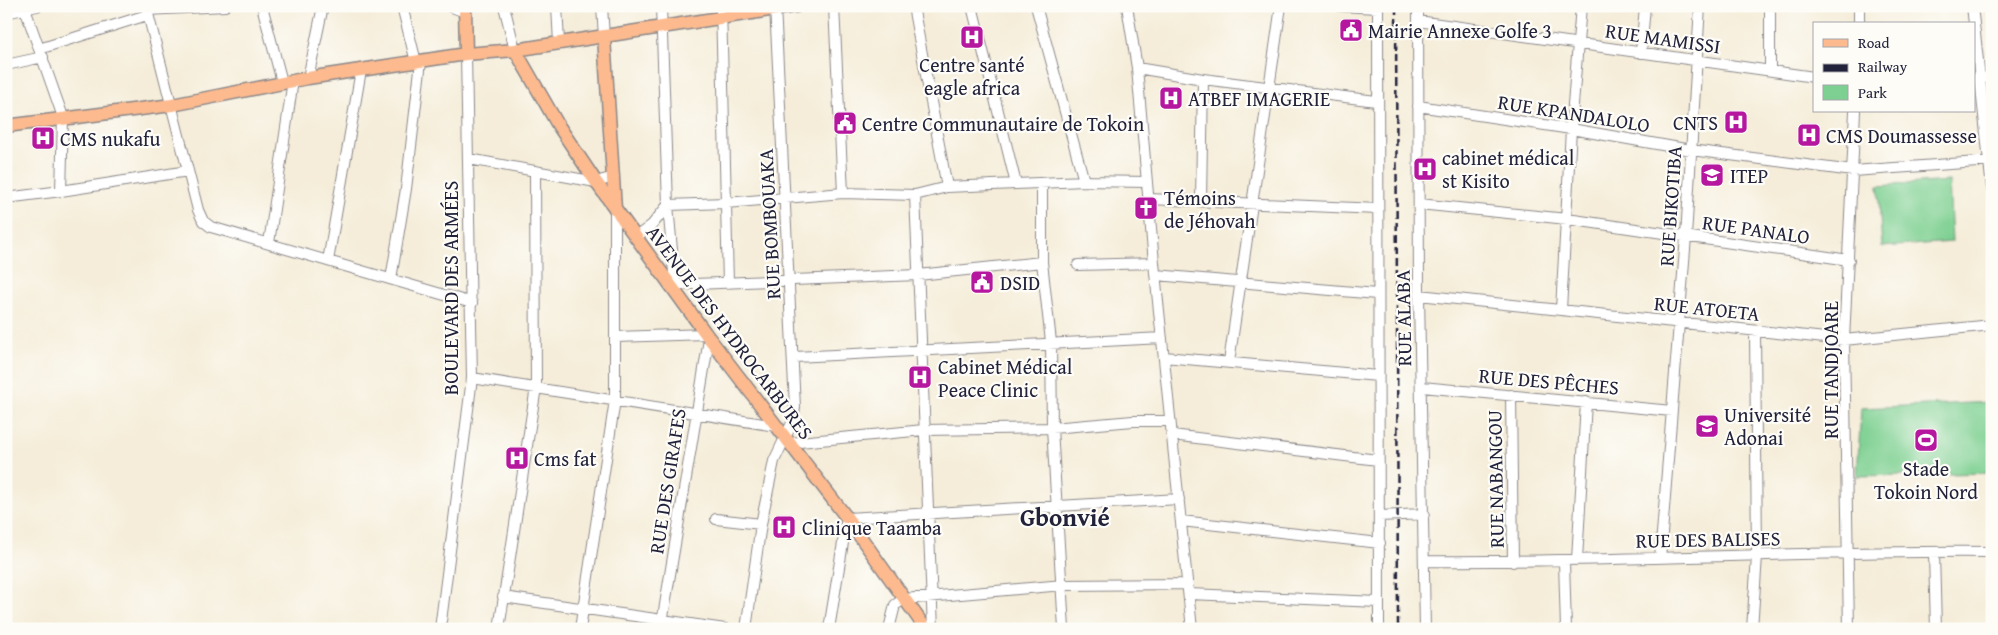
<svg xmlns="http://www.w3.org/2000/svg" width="1998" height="635" viewBox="0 0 1998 635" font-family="'Gentium Book Plus',serif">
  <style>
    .green { fill: #7ed092; stroke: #507966 }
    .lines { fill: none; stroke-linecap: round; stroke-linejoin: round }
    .minor-casing { stroke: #8c888a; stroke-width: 12 }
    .major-casing { stroke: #8c888a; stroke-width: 15 }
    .minor { stroke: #fff; stroke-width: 10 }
    .major { stroke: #fcba8e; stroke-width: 12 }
    .rail { stroke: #22223b; stroke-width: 2.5; stroke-dasharray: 8 4; stroke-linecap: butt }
    .labels { text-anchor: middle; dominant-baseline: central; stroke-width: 4.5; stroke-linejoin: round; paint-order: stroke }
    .poi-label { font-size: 20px; fill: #22223b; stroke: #fdfcf7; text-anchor: start }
    .street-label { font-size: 20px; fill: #22223b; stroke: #fdfcf7 }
    .district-label { font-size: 25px; font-weight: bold; fill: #22223b; stroke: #fdfcf7 }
  </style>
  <rect width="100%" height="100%" fill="#fdfcf7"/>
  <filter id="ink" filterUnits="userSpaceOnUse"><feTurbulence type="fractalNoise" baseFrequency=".02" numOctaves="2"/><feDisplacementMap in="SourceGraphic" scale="10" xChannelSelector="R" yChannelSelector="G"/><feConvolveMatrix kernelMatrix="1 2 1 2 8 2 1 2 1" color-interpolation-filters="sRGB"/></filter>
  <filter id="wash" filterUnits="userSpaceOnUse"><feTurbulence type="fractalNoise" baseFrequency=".0096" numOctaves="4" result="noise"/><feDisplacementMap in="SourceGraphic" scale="20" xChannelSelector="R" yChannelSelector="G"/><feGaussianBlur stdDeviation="1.12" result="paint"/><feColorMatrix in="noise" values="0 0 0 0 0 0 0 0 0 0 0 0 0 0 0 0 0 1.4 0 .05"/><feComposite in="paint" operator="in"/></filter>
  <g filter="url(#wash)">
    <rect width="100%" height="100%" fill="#f5edd9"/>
    <path class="green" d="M 1949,181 L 1952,242 L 1882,247 L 1878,186 Z
      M 1992,402 L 1992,473 L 1857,476 L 1861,408 Z"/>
  </g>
  <g filter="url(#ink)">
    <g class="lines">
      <g class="minor-casing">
        <path id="minor" d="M 24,6 L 63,117 L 61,191 L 188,171
          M 146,6 L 198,210 L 203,221 L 211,227 L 472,303
          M 262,6 L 282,82
          M 402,6 L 416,62
          M 449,6 L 465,12
          M 504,6 L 515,50
          M 557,6 L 559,43
          M 602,6 L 604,37
          M 661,6 L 668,205 L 675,284
          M 721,6 L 728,283
          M 834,6 L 843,193
          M 913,6 L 947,187
          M 972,6 L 1016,184
          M 1036,6 L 1084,181
          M 1127,6 L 1137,68 L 1154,263 L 1192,629
          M 1340,6 L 1378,8
          M 1378,6 L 1379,629
          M 1418,6 L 1419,295 L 1425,629
          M 1972,6 L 1974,24
          M 147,10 L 225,6
          M 6,13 L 37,6
          M 1418,21 L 1814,77
          M 1859,24 L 1859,6
          M 1974,24 L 1992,189
          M 39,49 L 147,15
          M 1641,53 L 1645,6
          M 6,65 L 43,57
          M 1137,68 L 1203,79 L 1376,101
          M 1770,70 L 1770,6
          M 308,78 L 323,6
          M 1975,79 L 1992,77
          M 1418,106 L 1571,129 L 1691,150 L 1853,171 L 1992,161
          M 469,159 L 596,182 L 614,177
          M 1042,183 L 1042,262 L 1051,342 L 1052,428 L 1064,629
          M 915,195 L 933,629
          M 6,198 L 61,191
          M 1149,199 L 1378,209
          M 1201,201 L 1203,79
          M 1419,204 L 1567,219 L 1849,260
          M 636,237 L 652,225 L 668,205 L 726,203 L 843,193 L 915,195 L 947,187 L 1016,184 L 1084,181 L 1147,182
          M 269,243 L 293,80
          M 328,261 L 361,70
          M 1078,265 L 1154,263
          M 1156,275 L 1377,294
          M 391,279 L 406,189 L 421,61
          M 669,285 L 918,275 L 1042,262
          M 1419,295 L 1844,340 L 1992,325
          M 1561,310 L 1571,129 L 1581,6
          M 616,337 L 706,334
          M 795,357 L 1162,338
          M 1164,357 L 1378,376
          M 1229,362 L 1281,6
          M 472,378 L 776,426
          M 1422,387 L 1672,411
          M 1511,395 L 1513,562
          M 1172,435 L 1378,460
          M 789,443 L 924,430 L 1052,428 L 1133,421 L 1170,421
          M 1379,516 L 1424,514
          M 716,519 L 761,524
          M 1181,521 L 1380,543
          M 1934,553 L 1936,629
          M 1660,558 L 1686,237 L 1700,6
          M 1577,560 L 1586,402
          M 1425,561 C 1614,563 1803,550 1992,552
          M 1564,561 L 1566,629
          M 1189,594 L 1379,602
          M 503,597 L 725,629
          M 440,629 L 472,378 L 466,54
          M 499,629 L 536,387 L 535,171
          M 580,629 L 615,400 L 615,209
          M 661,629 L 709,339
          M 746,629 L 761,524 L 774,461 L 793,421 L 795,407 L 775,6
          M 829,629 L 847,518 L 1179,499
          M 889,629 L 895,605 L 904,599 L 1063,585 L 1188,584
          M 1752,629 L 1757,556 L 1755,331
          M 1849,629 L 1844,340 L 1855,111"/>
      </g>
      <g class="major-casing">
        <path id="major" d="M 465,6 L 466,54
          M 604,37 L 615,209
          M 515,50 L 558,125 L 596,182 L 706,334 L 847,518 L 926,629
          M 6,126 L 172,105 L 308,78 L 466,54 L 515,50 L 796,6"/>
      </g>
      <use href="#minor" class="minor"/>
      <use href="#major" class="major"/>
      <path class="rail" d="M 1396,6 L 1398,629"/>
    </g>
  </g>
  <defs>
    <g id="civic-square" transform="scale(1.25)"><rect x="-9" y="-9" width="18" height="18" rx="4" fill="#b5179e" stroke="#fdfcf7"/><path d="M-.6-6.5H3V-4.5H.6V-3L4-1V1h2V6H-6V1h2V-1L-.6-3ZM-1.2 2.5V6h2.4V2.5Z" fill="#fff"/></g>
    <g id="hospital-square" transform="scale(1.25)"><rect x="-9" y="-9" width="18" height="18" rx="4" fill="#b5179e" stroke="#fdfcf7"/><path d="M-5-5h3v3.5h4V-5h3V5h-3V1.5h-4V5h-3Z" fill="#fff"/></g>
    <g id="university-square" transform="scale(1.25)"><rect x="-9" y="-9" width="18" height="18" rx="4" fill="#b5179e" stroke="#fdfcf7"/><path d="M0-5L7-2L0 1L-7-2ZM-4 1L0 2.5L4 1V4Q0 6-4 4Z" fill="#fff"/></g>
    <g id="church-square" transform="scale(1.25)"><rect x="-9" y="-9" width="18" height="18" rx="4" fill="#b5179e" stroke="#fdfcf7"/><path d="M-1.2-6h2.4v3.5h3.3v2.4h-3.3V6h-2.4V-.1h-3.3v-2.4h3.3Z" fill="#fff"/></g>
    <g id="stadium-square" transform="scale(1.25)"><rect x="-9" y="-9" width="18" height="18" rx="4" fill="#b5179e" stroke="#fdfcf7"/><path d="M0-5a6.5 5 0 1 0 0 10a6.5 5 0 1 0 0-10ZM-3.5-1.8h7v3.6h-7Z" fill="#fff"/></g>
  </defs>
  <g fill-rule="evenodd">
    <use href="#civic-square" x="1351" y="30"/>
    <use href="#hospital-square" x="972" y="37"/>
    <use href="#hospital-square" x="1171" y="98"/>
    <use href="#hospital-square" x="1736" y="122"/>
    <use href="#civic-square" x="845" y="123"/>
    <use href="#hospital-square" x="1809" y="135"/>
    <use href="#hospital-square" x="43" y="138"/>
    <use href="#hospital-square" x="1425" y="169"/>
    <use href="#university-square" x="1712" y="175"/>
    <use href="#church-square" x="1146" y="208"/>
    <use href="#civic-square" x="982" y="282"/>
    <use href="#hospital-square" x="920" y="377"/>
    <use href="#university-square" x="1707" y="426"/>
    <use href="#stadium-square" x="1926" y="440"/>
    <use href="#hospital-square" x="517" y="458"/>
    <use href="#hospital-square" x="784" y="527"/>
  </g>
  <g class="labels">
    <g class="poi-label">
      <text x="1368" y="30">Mairie Annexe Golfe 3</text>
      <text x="972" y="64" text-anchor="middle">Centre santé<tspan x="972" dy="23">eagle africa</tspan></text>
      <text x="1188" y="98">ATBEF IMAGERIE</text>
      <text x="1718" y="122" text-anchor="end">CNTS</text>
      <text x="862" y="123">Centre Communautaire de Tokoin</text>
      <text x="1826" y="135">CMS Doumassesse</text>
      <text x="60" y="138">CMS nukafu</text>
      <text x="1442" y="157">cabinet médical<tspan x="1442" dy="23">st Kisito</tspan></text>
      <text x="1730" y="175">ITEP</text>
      <text x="1164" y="197">Témoins<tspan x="1164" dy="23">de Jéhovah</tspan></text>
      <text x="1000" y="282">DSID</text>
      <text x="938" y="366">Cabinet Médical<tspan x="938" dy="23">Peace Clinic</tspan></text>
      <text x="1724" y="414">Université<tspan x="1724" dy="23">Adonai</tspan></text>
      <text x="534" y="458">Cms fat</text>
      <text x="1926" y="468" text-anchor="middle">Stade<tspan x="1926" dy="23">Tokoin Nord</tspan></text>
      <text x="802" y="527">Clinique Taamba</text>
    </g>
    <g class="street-label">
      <text transform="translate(1663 38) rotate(8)">RUE MAMISSI</text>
      <text transform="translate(1574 113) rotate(9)">RUE KPANDALOLO</text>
      <text transform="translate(1670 206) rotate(-86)">RUE BIKOTIBA</text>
      <text transform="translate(769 224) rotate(-93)">RUE BOMBOUAKA</text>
      <text transform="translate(1756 229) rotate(8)">RUE PANALO</text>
      <text transform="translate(450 288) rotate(-90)">BOULEVARD DES ARMÉES</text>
      <text transform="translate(1707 308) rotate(6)">RUE ATOETA</text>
      <text transform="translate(1403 318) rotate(-91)">RUE ALABA</text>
      <text transform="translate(730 332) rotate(53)">AVENUE DES HYDROCARBURES</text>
      <text transform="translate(1830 370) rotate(-90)">RUE TANDJOARE</text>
      <text transform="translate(1549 381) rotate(5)">RUE DES PÊCHES</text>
      <text transform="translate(1495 479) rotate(-91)">RUE NABANGOU</text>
      <text transform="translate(667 481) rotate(-81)">RUE DES GIRAFES</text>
      <text transform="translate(1708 539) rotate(-1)">RUE DES BALISES</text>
    </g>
    <g class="district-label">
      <text x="1065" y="517">Gbonvié</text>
    </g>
  </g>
  <rect width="1998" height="635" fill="none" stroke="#fdfcf7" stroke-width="25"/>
  <rect x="1813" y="22" width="162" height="90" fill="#fdfcf7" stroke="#a5a5ac"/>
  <rect x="1823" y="39" width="25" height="8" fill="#fcba8e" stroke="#a5a5ac"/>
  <text x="1858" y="48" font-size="15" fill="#22223b">Road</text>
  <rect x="1823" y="64" width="25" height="8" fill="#22223b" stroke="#a5a5ac"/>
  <text x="1858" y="72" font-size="15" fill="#22223b">Railway</text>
  <rect x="1823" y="85" width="25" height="15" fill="#7ed092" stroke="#a5a5ac"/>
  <text x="1858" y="98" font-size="15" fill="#22223b">Park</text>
</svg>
